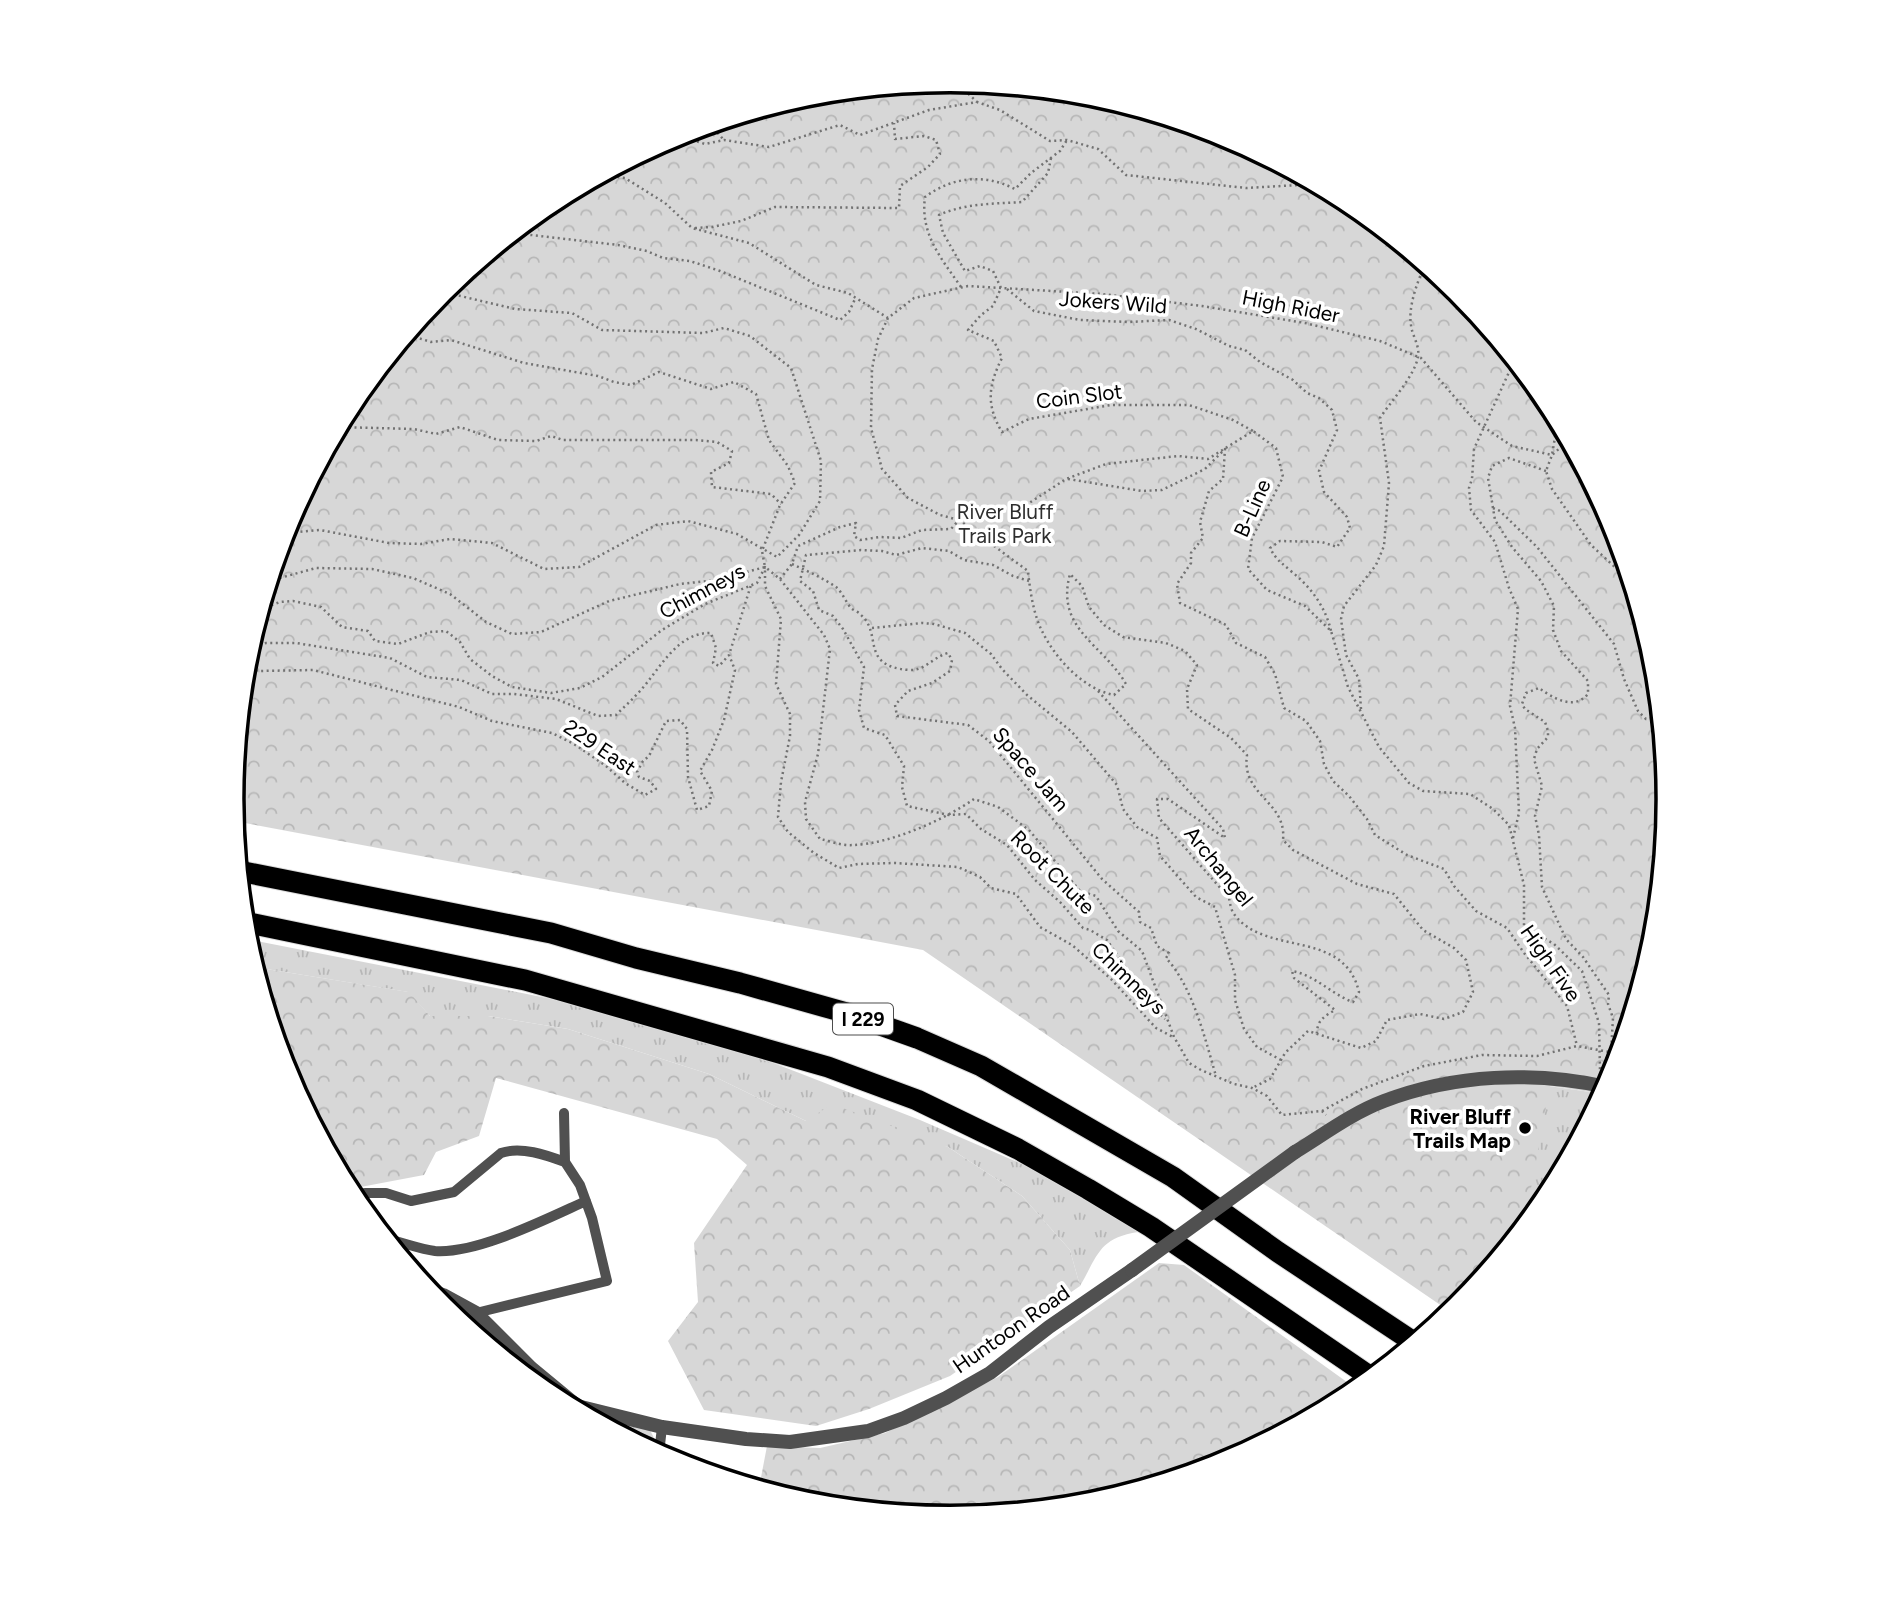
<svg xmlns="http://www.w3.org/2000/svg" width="1901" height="1598" viewBox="0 0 1901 1598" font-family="Figtree,sans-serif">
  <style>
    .grass { fill: url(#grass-tufts) }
    .forest { fill: url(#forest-crowns) }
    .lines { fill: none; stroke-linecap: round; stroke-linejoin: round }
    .highway-casing { stroke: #dbdbdb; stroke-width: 23 }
    .path { stroke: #727272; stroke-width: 2.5; stroke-dasharray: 2 3.5; stroke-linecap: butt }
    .lane { stroke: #505050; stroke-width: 10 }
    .street { stroke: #505050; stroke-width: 14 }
    .highway { stroke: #000; stroke-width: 21 }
    .street-bridge { stroke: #505050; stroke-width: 14 }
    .poi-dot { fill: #000; stroke: #fff; stroke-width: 2.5 }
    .labels { text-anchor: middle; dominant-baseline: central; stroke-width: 7; stroke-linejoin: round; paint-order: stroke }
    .shield { fill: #fff; stroke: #4c4c4c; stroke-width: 2 }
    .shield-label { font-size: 19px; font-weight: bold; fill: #000 }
    .street-label { font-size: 21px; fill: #000; stroke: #fff }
    .park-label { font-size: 21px; fill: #2e2e2e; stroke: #fff }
    .poi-label { font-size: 21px; font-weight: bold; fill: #000; stroke: #fff; text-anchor: end }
    .rim { fill: none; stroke: #000; stroke-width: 3.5 }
  </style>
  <defs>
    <pattern id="grass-tufts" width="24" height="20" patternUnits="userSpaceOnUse" patternTransform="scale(1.75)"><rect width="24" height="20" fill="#d7d7d7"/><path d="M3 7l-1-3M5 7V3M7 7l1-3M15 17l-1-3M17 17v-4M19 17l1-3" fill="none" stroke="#b7b7b7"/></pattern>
    <pattern id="forest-crowns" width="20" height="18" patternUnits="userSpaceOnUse" patternTransform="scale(1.75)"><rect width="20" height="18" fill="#d7d7d7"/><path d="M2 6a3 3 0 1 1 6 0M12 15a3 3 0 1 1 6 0" fill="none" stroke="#b7b7b7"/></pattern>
  </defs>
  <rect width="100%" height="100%" fill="#fff"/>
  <path class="grass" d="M 246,939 L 552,999 L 647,1022 L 753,1055 L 920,1120 L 1029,1167 L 1103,1207 L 1138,1232 C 1099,1238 1098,1255 1080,1286 L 1070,1250 L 1022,1196 L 948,1147 L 806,1121 L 709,1074 L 568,1029 L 488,1016 L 430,1016 L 408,992 L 254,967 Z
    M 1535,1084 L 1604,1094 L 1548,1199 L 1542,1205 L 1523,1212 Z"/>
  <path class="forest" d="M 951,81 L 1091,94 L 1226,135 L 1350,202 L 1459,291 L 1548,400 L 1614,524 L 1655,659 L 1669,799 L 1655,940 L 1614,1074 L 1604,1094 L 1550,1086 L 1527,1210 L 1542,1205 L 1452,1313 L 923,950 L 234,821 L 232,799 L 246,658 L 287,524 L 353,399 L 443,291 L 552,201 L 676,135 L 811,94 Z
    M 254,967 L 409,992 L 430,1016 L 488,1016 L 568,1029 L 709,1074 L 806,1121 L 832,1104 L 948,1147 L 1022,1196 L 1070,1250 L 1080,1286 L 950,1376 L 869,1409 L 816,1426 L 704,1410 L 668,1341 L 698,1302 L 694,1243 L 747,1165 L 717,1139 L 496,1078 L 479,1136 L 436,1152 L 424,1175 L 350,1189 L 346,1185 L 287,1074 Z
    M 1159,1263 L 1184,1265 L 1358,1390 L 1349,1397 L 1225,1463 L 1090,1504 L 950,1517 L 810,1504 L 759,1488 L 767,1446 L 820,1448 L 885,1433 L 998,1377 Z
    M 490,1346 L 497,1346 L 583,1401 L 648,1426 L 663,1456 L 551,1396 Z"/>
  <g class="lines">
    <g class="highway-casing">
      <path id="highway" d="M 239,871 L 551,933 L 636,958 L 740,983 L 847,1013 L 917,1038 L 981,1066 L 1173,1177 L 1278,1252 L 1415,1343
        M 244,922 L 525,980 L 828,1067 L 917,1100 L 1018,1149 L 1088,1189 L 1151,1227 L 1372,1378"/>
    </g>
    <path class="path" d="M 951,81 L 956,82 L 977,102
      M 713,124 L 712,127 L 724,140
      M 676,135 L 705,144 L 724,140 L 769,147 L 840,125 L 860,135 L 929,110 L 977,102 L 1000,110 L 1050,141 L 1067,140 L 1098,149 L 1126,175 L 1246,188 L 1316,184
      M 1051,158 L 1048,173 L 1022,202 C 993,204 966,203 939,215 L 943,233 L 965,271 L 980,266 L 993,271 L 1001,288 L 993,306 L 981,315 L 968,330 L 994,341 L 1002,358 C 988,386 986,405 1002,432 L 1029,419 L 1111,405 L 1189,405 L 1233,420 L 1253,431
      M 601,175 L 625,178 L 665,203 L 692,228 L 749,243 L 816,285 L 848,293 L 888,318 L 914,298 L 968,286 L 1102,294 L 1202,306 L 1305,323 L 1380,341 L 1421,358 L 1476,422 L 1512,446 L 1552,455 L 1569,440
      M 695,228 L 712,227 L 741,221 L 775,207 L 899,208 L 900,186 L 928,167 L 940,154 L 936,140 L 924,136 L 895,139 L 894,123
      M 514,233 L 618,245 L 647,251 L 663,258 L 690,261 L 720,271 L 840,320 L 849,312 L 855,299
      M 961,287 C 941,258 920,234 925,197 C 952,177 984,173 1015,189 L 1031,173 L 1060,151 L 1067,140
      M 1007,289 L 1034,311 L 1080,320 L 1129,322 L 1169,320 L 1196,329 L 1229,346 L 1245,350 L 1260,362 L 1293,380 L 1307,393 L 1319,398 L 1332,410 L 1337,430 L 1319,471 L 1324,492 L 1347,517 L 1350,528 L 1337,547 L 1322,542 L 1280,541 L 1270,548 C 1276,560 1283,564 1292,572 C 1311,587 1326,608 1331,631
      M 888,318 L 878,339 L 872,369 L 871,428 L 882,469 L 908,498 L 940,515 L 959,520 L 1005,510 L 1020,509 L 1066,479 L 1106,464 L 1178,456 L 1208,459 L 1253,431 L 1276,448 L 1283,477 L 1252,538 L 1248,569 L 1267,590 L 1305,606 L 1331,631 L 1348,687 L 1379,747 L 1409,783 L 1423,791 L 1470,794 L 1493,809 L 1509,825 L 1524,885 L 1524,927 L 1554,944 L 1582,971 L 1599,1023 L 1600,1071
      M 404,338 L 412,336 L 431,342 L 451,340 L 524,363 L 598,376 L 614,382 L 631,385 L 659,372 L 711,389 L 734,382 L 756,394 L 769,440 L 788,466 L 795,483 L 780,505 L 762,551 L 765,567
      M 1558,419 L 1552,455 L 1546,471 L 1552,489 L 1591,545 L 1632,583
      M 338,427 L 414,429 L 436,434 L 460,427 L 498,440 L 536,441 L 551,436 L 563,440 L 696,440 L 717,442 L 732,451 L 729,463 L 711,472 L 712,487 L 771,494 L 781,504
      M 1546,471 L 1509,458 L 1492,466 L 1488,478 L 1495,520 L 1512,547 L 1541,581 L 1554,606 L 1553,630 L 1561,651 L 1588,681 L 1588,694 C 1574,711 1553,698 1539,688 L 1526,693 L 1522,704 L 1525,709 L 1545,722 L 1548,731 L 1548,737 L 1537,749 L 1534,759 L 1542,786 L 1535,816 L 1539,835 L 1542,887 L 1566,939 L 1583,957 L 1609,995 L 1608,1004 L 1613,1018 L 1611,1052
      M 1068,479 L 1142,491 L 1162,490 L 1205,469 L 1225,449 L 1223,479 L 1209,491 L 1200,522 L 1203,538 L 1191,553 L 1191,563 L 1177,584 L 1180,603 L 1226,625 L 1236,643 L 1265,657 L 1275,674 L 1284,708 L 1306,721 L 1320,741 L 1324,764 L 1333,781 L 1349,796 L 1367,819 L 1375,835 L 1407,855 L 1444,869 L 1454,886 L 1476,911 L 1507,928 L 1524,953 L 1567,1006 L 1577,1046
      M 1493,508 L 1500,511 L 1537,547 L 1614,644 L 1624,679 L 1638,711 L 1646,719 L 1654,718 L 1662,727
      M 284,533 L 320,530 L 389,543 L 421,544 L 450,539 L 492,543 L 544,569 L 579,567 L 656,525 L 688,521 L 737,534 L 777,557 L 799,535 L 820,501 L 821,461 L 791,368 L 750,336 L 724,328 L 703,333 L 602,330 L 572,313 L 515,309 L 452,294 L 440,294
      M 792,564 C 807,571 823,578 836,587 C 843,593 846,603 852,609 C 855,611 859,612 861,615 C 883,634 859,666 909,670 C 925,671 933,657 948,653 L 952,660 L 950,671 L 932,683 L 908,691 L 895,705 L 897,716 L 968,725 L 989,741 L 1102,879 L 1139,912 L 1140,922 L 1151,928 L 1157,946 L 1169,953 L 1166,958 C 1193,987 1205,1039 1216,1076
      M 780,579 L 792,564 L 798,546 L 840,527 L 856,523 L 854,536 L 860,540 L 880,537 L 901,538 L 922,530 L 951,529 L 959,520 L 1028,571 C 1030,590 1033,613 1042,631 C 1055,658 1083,689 1114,695 L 1126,684 C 1103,644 1055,629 1070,574 L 1082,586 L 1089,607 L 1104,625 L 1123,637 L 1166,643 L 1185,651 L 1197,665 L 1187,689 L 1188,709 L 1231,738 L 1247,755 C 1241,796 1287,801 1283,840 L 1293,850 L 1357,884 L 1394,894 L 1423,930 L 1454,948 L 1466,960 L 1473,992 L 1463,1012 L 1444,1019 L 1420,1014 L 1387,1020 L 1376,1041 L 1361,1048 L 1308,1031 L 1285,1053 L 1270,1079 L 1252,1088
      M 269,581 L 316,568 L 372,569 L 413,578 L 450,594 L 486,622 L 512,634 L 541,632 L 609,601 L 680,584 L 717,580 L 765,567 L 780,579 L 824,635 L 830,649 L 818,754 L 805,802 L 806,819 L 820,839 C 830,841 842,846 853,845 C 890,844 944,820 974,799 L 998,807 L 1029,830 L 1080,891 L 1096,896 L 1118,931 L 1142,951 L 1174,1037 L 1189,1063 L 1201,1070 L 1234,1084 L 1252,1088 L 1267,1096 L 1282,1115 L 1322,1111 L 1326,1115
      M 1029,581 L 1013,576 L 993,565 L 964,560 L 949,551 L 922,548 L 896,555 L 882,551 L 861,550 L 806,555 L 800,581 L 813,591 L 819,610 L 833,616 L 843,629 L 864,667 L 859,710 L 864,728 L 885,735 L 904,766 L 902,787 L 907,806 L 949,815 L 966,814 L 981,829 L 1007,845 L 1035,880 L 1060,902 L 1083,928 L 1090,930 L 1107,940 L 1153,1008 L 1165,1019
      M 261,609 L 280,602 L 293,601 L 321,607 L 342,627 L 368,631 L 375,641 L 398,644 L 430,632 L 446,631 L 460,642 L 470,659 L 492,676 L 512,687 L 551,693 L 580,688 L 602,677 L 662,630 L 705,604 L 757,583 L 765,567 L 765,586 L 781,619 L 776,684 L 790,714 L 790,736 L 781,782 L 778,817 L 788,832 L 814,853 L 839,868 L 858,864 L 895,863 L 958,867 L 980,877 L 991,888 L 1016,894 L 1040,927 L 1072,945 L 1111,979 L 1156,1028 L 1173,1037
      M 872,628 L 922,623 L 934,624 L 965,633 L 991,654 L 1002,669 L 1027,695 L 1072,732 L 1117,785 L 1123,809 L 1137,827 L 1157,838 L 1160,856 L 1196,897 L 1215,907 L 1235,975 L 1235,1000 L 1244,1029 L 1257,1047 L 1281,1060
      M 249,648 L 266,643 L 296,643 L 390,658 L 427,677 L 461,680 L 492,694 L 514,694 L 556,699 L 598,716 L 616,715 C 624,707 632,700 640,691 C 660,669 677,632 711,633 L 716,648 L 713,663 L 719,666 L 729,655 L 751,585
      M 245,668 L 258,671 L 313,670 L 459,707 L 492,721 L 552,733 L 574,744 L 606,766 L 625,783 L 645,795 L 656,789 L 650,781 L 639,777 L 637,772 L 643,761 L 649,756 L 666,721 L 680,720 L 687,729 L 688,777 L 697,810 L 709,806 L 712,791 L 700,771 L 712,750 L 724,720 L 735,670 L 729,655
      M 1098,691 L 1223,829 L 1225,838 L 1168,799 L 1157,799 L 1159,818 L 1229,898 C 1230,903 1231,910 1234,914 C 1265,957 1344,928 1359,992 L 1353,1002 C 1331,994 1315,975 1292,971 L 1294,978 L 1335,1010 C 1325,1016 1317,1020 1317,1033
      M 1361,709 L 1359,679 L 1346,655 L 1341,619 L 1344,606 L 1376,565 L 1384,546 L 1389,483 L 1380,418 C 1391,401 1414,377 1418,357 C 1420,345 1412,336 1411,325 C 1408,307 1417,283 1424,267 L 1428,266
      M 1513,838 L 1519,813 L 1515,728 L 1510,706 L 1518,609 L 1509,588 L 1495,542 L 1471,510 L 1469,488 L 1472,479 L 1474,449 L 1515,359
      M 1611,1052 L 1623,1046
      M 1322,1111 L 1362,1089 L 1424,1066 L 1482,1055 L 1537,1056 L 1577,1046 L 1620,1054"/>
    <path class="lane" d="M 356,1202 L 365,1193 L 386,1193 L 411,1201 L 454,1192 L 501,1153 C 521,1146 546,1155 565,1162
      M 386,1239 C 402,1242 419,1249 435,1251 C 477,1254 546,1219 586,1201
      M 476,1313 L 607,1281 L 592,1218 L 580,1185 L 565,1162 L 564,1113
      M 659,1454 L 662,1427"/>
    <path class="street" d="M 1295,1152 C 1323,1135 1352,1113 1384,1101 C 1455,1074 1533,1071 1607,1087
      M 429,1290 L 443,1295 L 476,1313 L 531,1368 L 577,1406 L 662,1427 L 746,1439 L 790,1442 L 868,1431 L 904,1418 L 946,1398 L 990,1373 L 1049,1327 L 1132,1270"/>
    <use href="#highway" class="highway"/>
    <path class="street-bridge" d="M 1132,1270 L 1295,1152"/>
  </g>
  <circle class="poi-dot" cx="1525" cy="1128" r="7"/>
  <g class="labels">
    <rect class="shield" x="833" y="1003.5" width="60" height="31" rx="5"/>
    <g class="shield-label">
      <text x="863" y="1019">I 229</text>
    </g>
    <g class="street-label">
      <text transform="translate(1113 302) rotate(4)">Jokers Wild</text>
      <text transform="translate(1291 306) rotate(11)">High Rider</text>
      <text transform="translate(1079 396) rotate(-7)">Coin Slot</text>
      <text transform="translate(1252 508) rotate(-66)">B-Line</text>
      <text transform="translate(702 591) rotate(-28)">Chimneys</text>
      <text transform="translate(600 747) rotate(34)">229 East</text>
      <text transform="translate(1031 769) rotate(49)">Space Jam</text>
      <text transform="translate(1219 866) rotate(51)">Archangel</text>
      <text transform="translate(1053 872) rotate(45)">Root Chute</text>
      <text transform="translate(1551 963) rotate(55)">High Five</text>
      <text transform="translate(1129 978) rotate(44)">Chimneys</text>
      <text transform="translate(1011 1329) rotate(-35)">Huntoon Road</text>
    </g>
    <g class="park-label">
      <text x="1005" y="511">River Bluff<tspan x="1005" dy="24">Trails Park</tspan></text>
    </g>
    <g class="poi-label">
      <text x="1511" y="1116">River Bluff<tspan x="1511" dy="24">Trails Map</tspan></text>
    </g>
  </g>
  <path d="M0 0H1901V1598H0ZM244 799a706 706 0 1 1 1412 0a706 706 0 1 1-1412 0Z" fill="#fff" fill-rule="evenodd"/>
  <path class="rim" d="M244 799a706 706 0 1 1 1412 0a706 706 0 1 1-1412 0Z"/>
</svg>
